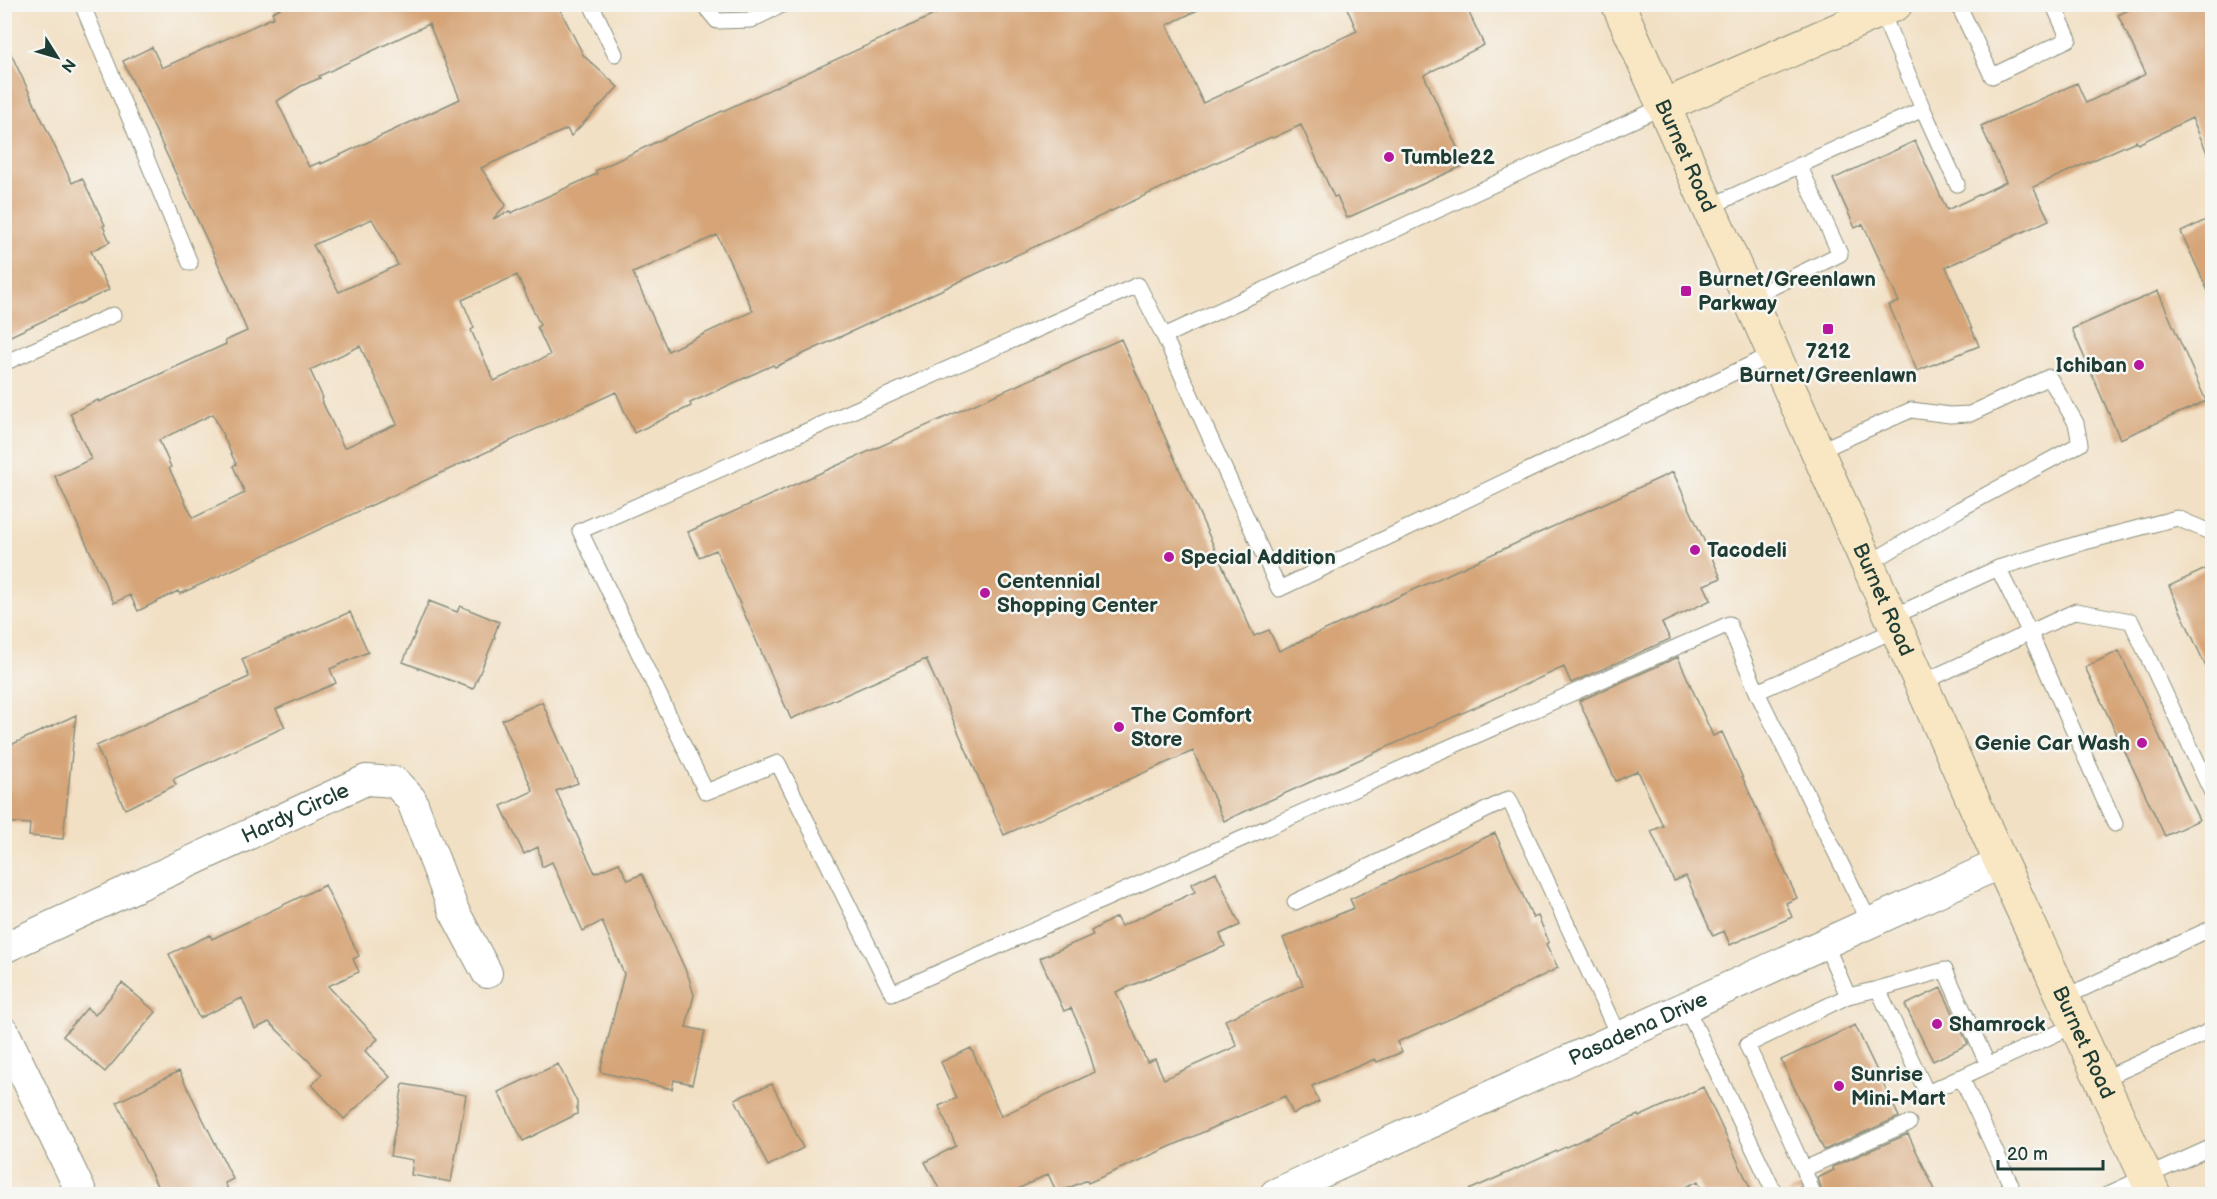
<svg xmlns="http://www.w3.org/2000/svg" width="2217" height="1199" viewBox="0 0 2217 1199" font-family="'Balsamiq Sans',sans-serif">
  <style>
    .building { fill: #d6a477; fill-rule: evenodd }
    .lines { fill: none; stroke-linecap: round; stroke-linejoin: round }
    .lane-casing { stroke: #888e7c; stroke-width: 17 }
    .street-casing { stroke: #888e7c; stroke-width: 32 }
    .secondary-casing { stroke: #888e7c; stroke-width: 35 }
    .lane { stroke: #fff; stroke-width: 15 }
    .street { stroke: #fff; stroke-width: 30 }
    .secondary { stroke: #f9e7c3; stroke-width: 33 }
    .poi-dot { fill: #b5179e; stroke: #f6f6f2; stroke-width: 2 }
    .labels { text-anchor: middle; dominant-baseline: central; stroke-width: 5; stroke-linejoin: round; paint-order: stroke }
    .street-label { font-size: 21px; fill: #1f3d34; stroke: #f6f6f2 }
    .poi-label { font-size: 21px; font-weight: bold; fill: #1f3d34; stroke: #f6f6f2; text-anchor: start }
  </style>
  <rect width="100%" height="100%" fill="#f6f6f2"/>
  <filter id="ink" filterUnits="userSpaceOnUse"><feTurbulence type="fractalNoise" baseFrequency=".0167" numOctaves="2"/><feDisplacementMap in="SourceGraphic" scale="12" xChannelSelector="R" yChannelSelector="G"/><feConvolveMatrix kernelMatrix="1 2 1 2 8 2 1 2 1" color-interpolation-filters="sRGB"/></filter>
  <filter id="wash" filterUnits="userSpaceOnUse"><feTurbulence type="fractalNoise" baseFrequency=".008" numOctaves="4" result="noise"/><feDisplacementMap in="SourceGraphic" scale="24" xChannelSelector="R" yChannelSelector="G"/><feGaussianBlur stdDeviation="1.35" result="paint"/><feColorMatrix in="noise" values="0 0 0 0 0 0 0 0 0 0 0 0 0 0 0 0 0 1.4 0 .05"/><feComposite in="paint" operator="in"/></filter>
  <g filter="url(#wash)">
    <rect width="100%" height="100%" fill="#f2e0c5"/>
    <g id="blocks">
      <path class="building" d="M 289,4 L 557,4 L 584,56 L 618,87 L 571,136 L 567,129 L 481,168 L 506,205 L 493,219 L 510,211 L 511,213 L 597,174 L 595,171 L 694,124 L 958,4 L 1210,4 L 1167,25 L 1203,103 L 1357,31 L 1345,4 L 1465,4 L 1484,45 L 1424,75 L 1465,165 L 1347,218 L 1337,196 L 1334,197 L 1301,125 L 1273,138 L 1271,137 L 775,367 L 773,365 L 690,403 L 691,406 L 634,433 L 616,392 L 180,594 L 178,591 L 138,611 L 130,595 L 114,603 L 55,476 L 91,459 L 70,413 L 98,400 L 99,402 L 226,344 L 225,341 L 247,331 L 227,283 L 123,61 L 152,47 L 162,68 L 274,17 L 272,12 ZM 429,24 L 460,99 L 321,164 L 320,162 L 309,167 L 277,101 L 301,86 L 320,78 L 319,76 ZM 372,219 L 398,265 L 339,292 L 313,245 ZM 717,235 L 753,311 L 668,351 L 633,273 ZM 517,275 L 540,325 L 537,327 L 550,355 L 494,381 L 471,330 L 474,328 L 462,300 ZM 360,346 L 397,424 L 344,448 L 321,399 L 323,398 L 310,370 ZM 213,414 L 236,464 L 233,466 L 245,493 L 193,518 L 169,468 L 171,467 L 159,440 Z
        M 2141,4 L 2212,4 L 2212,164 L 2192,118 L 2138,144 L 2136,141 L 2033,187 L 2049,220 L 1946,267 L 1979,346 L 1917,371 L 1889,305 L 1899,302 L 1863,224 L 1855,228 L 1833,179 L 1915,141 L 1947,210 L 2006,182 L 1981,126 L 2077,83 L 2086,103 L 2146,74 L 2118,15 Z
        M 4,39 L 72,183 L 82,178 L 105,225 L 103,226 L 110,242 L 91,251 L 109,290 L 4,339 Z
        M 2212,217 L 2212,300 L 2181,232 Z
        M 2158,291 L 2206,401 L 2120,439 L 2072,329 Z
        M 1121,339 L 1254,636 L 1269,630 L 1279,651 L 1673,472 L 1721,578 L 1704,585 L 1711,600 L 1662,623 L 1670,639 L 1571,683 L 1564,667 L 1224,821 L 1193,751 L 1004,835 L 926,659 L 791,719 L 716,550 L 699,557 L 688,532 Z
        M 2212,566 L 2212,680 L 2169,586 Z
        M 429,601 L 457,612 L 460,606 L 499,622 L 494,636 L 495,637 L 473,689 L 403,662 Z
        M 350,612 L 368,652 L 330,669 L 336,683 L 276,709 L 285,727 L 173,779 L 176,785 L 125,809 L 96,746 L 249,677 L 242,659 Z
        M 2119,651 L 2199,820 L 2165,836 L 2085,667 Z
        M 1678,657 L 1713,736 L 1722,732 L 1797,898 L 1786,903 L 1792,917 L 1730,945 L 1724,931 L 1713,936 L 1686,876 L 1674,881 L 1651,831 L 1663,826 L 1638,771 L 1616,781 L 1579,701 Z
        M 542,702 L 578,783 L 556,791 L 595,873 L 619,863 L 628,880 L 642,874 L 689,978 L 694,995 L 686,1027 L 705,1031 L 692,1084 L 674,1080 L 672,1089 L 600,1072 L 624,974 L 602,921 L 583,931 L 552,862 L 542,867 L 538,847 L 524,854 L 501,806 L 533,791 L 502,720 Z
        M 76,715 L 63,839 L 29,836 L 30,824 L 4,822 L 4,748 Z
        M 1495,833 L 1533,918 L 1538,916 L 1549,942 L 1546,944 L 1558,968 L 1500,997 L 1397,1042 L 1402,1052 L 1377,1062 L 1375,1059 L 1312,1086 L 1319,1102 L 1293,1114 L 1285,1096 L 1088,1183 L 1087,1180 L 1057,1193 L 1048,1174 L 1008,1194 L 942,1194 L 925,1162 L 956,1146 L 939,1106 L 957,1098 L 941,1062 L 971,1048 L 1001,1116 L 1095,1072 L 1086,1041 L 1071,1008 L 1064,1011 L 1040,958 L 1093,935 L 1091,931 L 1116,917 L 1121,926 L 1195,892 L 1191,884 L 1216,872 L 1240,925 L 1220,934 L 1225,946 L 1116,992 L 1147,1062 L 1155,1059 L 1164,1079 L 1237,1046 L 1225,1020 L 1303,985 L 1283,938 L 1354,908 L 1350,899 Z
        M 325,885 L 359,956 L 353,959 L 359,972 L 328,986 L 378,1039 L 365,1051 L 390,1077 L 344,1119 L 312,1085 L 322,1074 L 269,1022 L 255,1029 L 242,998 L 199,1018 L 169,954 L 210,935 L 212,939 Z
        M 122,983 L 156,1012 L 105,1072 L 63,1036 L 87,1008 L 95,1015 Z
        M 1941,988 L 1968,1044 L 1933,1061 L 1905,1005 Z
        M 1855,1025 L 1899,1117 L 1824,1150 L 1781,1060 Z
        M 558,1064 L 577,1102 L 577,1114 L 523,1141 L 498,1092 Z
        M 179,1071 L 233,1179 L 225,1183 L 230,1194 L 161,1194 L 117,1102 Z
        M 403,1084 L 466,1095 L 451,1182 L 411,1175 L 413,1160 L 390,1156 Z
        M 772,1084 L 803,1148 L 768,1166 L 735,1099 Z
        M 1703,1087 L 1753,1194 L 1704,1194 L 1698,1181 L 1672,1194 L 1460,1194 L 1638,1115 L 1639,1117 Z
        M 1908,1134 L 1937,1194 L 1823,1194 L 1818,1178 L 1834,1170 L 1832,1167 Z
        M 1800,1187 L 1803,1194 L 1785,1194 Z"/>
    </g>
  </g>
  <g filter="url(#ink)">
    <use href="#blocks" fill-opacity="0" stroke="#888e7c" stroke-width="1.5"/>
    <g class="lines">
      <g class="lane-casing">
        <path id="lane" d="M 82,4 L 190,263
          M 591,4 L 615,54
          M 703,4 L 717,21 L 751,20 L 784,4
          M 1958,4 L 1992,76 L 2069,39 L 2053,4
          M 1664,106 L 1164,336 L 1279,589 L 1775,353
          M 1923,109 L 1957,184
          M 1709,207 L 1923,109 L 1881,11
          M 1750,298 L 1840,254 L 1799,165
          M 1164,336 L 1138,285 L 580,531 L 706,792 L 778,763 L 892,993 L 1729,624 L 1757,692 L 1870,923
          M 4,363 L 113,315
          M 1818,451 L 1911,410 L 1950,415 L 1970,414 L 2049,377 L 2076,423 L 2080,444 L 1960,509 L 1868,564
          M 1998,568 L 2029,631 L 2115,824
          M 1892,617 L 1998,568 L 2081,543 L 2177,518 L 2212,533
          M 1921,683 L 2076,611 L 2131,621 L 2212,793
          M 1757,692 L 1897,629
          M 1295,902 L 1509,799 L 1619,1037
          M 1878,989 L 1945,970 L 1988,1065
          M 1848,996 L 1878,989 L 1927,1093 L 2075,1025
          M 2063,998 L 2212,928
          M 1686,1007 L 1775,1194
          M 1961,1077 L 2011,1185
          M 2101,1080 L 2212,1030
          M 1804,1169 L 1747,1045 L 1848,996 L 1825,943
          M 1813,1194 L 1804,1169 L 1909,1123
          M 2108,1194 L 2212,1147"/>
      </g>
      <g class="street-casing">
        <g id="street">
          <path id="s1" d="M 4,948 L 366,780 L 395,782 L 411,799 L 454,911 L 487,973"/>
          <path d="M 4,1032 L 82,1194"/>
          <path id="s2" d="M 1275,1194 L 2001,863"/>
        </g>
      </g>
      <g class="secondary-casing">
        <g id="secondary">
          <path id="s3" d="M 1618,4 L 2001,863 L 2154,1194"/>
          <path d="M 1664,106 L 1896,4"/>
        </g>
      </g>
      <use href="#lane" class="lane"/>
      <use href="#street" class="street"/>
      <use href="#secondary" class="secondary"/>
    </g>
  </g>
  <g class="poi-dot">
    <circle cx="1389" cy="157" r="6"/>
    <rect x="1680" y="285" width="12" height="12" rx="3"/>
    <rect x="1822" y="323" width="12" height="12" rx="3"/>
    <circle cx="2139" cy="365" r="6"/>
    <circle cx="1695" cy="550" r="6"/>
    <circle cx="1169" cy="557" r="6"/>
    <circle cx="985" cy="593" r="6"/>
    <circle cx="1119" cy="727" r="6"/>
    <circle cx="2142" cy="743" r="6"/>
    <circle cx="1937" cy="1024" r="6"/>
    <circle cx="1839" cy="1086" r="6"/>
  </g>
  <g class="labels">
    <g class="street-label">
      <text stroke="none"><textPath href="#s3" startOffset="166">Burnet Road</textPath></text>
      <text stroke="none"><textPath href="#s3" startOffset="652">Burnet Road</textPath></text>
      <text stroke="none"><textPath href="#s1" startOffset="321">Hardy Circle</textPath></text>
      <text stroke="none"><textPath href="#s2" startOffset="399">Pasadena Drive</textPath></text>
      <text stroke="none"><textPath href="#s3" startOffset="1138">Burnet Road</textPath></text>
    </g>
    <g class="poi-label">
      <text x="1401" y="157">Tumble22</text>
      <text x="1698" y="279">Burnet/Greenlawn<tspan x="1698" dy="24">Parkway</tspan></text>
      <text x="1828" y="351" text-anchor="middle">7212<tspan x="1828" dy="24">Burnet/Greenlawn</tspan></text>
      <text x="2127" y="365" text-anchor="end">Ichiban</text>
      <text x="1707" y="550">Tacodeli</text>
      <text x="1181" y="557">Special Addition</text>
      <text x="997" y="581">Centennial<tspan x="997" dy="24">Shopping Center</tspan></text>
      <text x="1131" y="715">The Comfort<tspan x="1131" dy="24">Store</tspan></text>
      <text x="2130" y="743" text-anchor="end">Genie Car Wash</text>
      <text x="1949" y="1024">Shamrock</text>
      <text x="1851" y="1074">Sunrise<tspan x="1851" dy="24">Mini-Mart</tspan></text>
    </g>
  </g>
  <rect width="2217" height="1199" fill="none" stroke="#f6f6f2" stroke-width="24"/>
  <g transform="translate(57 57) rotate(127)" stroke="#f6f6f2" stroke-width="4.5" paint-order="stroke">
  <path d="M0-4.5L10 22L0 15L-10 22Z" fill="#1f3d34"/>
  <text y="-9" font-size="16" font-weight="bold" text-anchor="middle" fill="#1f3d34">N</text>
  </g>
  <path d="M1998 1160v9h105v-9" fill="none" stroke="#1f3d34" stroke-width="3"/>
  <text x="2007" y="1160" font-size="18" fill="#1f3d34" stroke="#f6f6f2" stroke-width="4.5" paint-order="stroke">20 m</text>
</svg>
